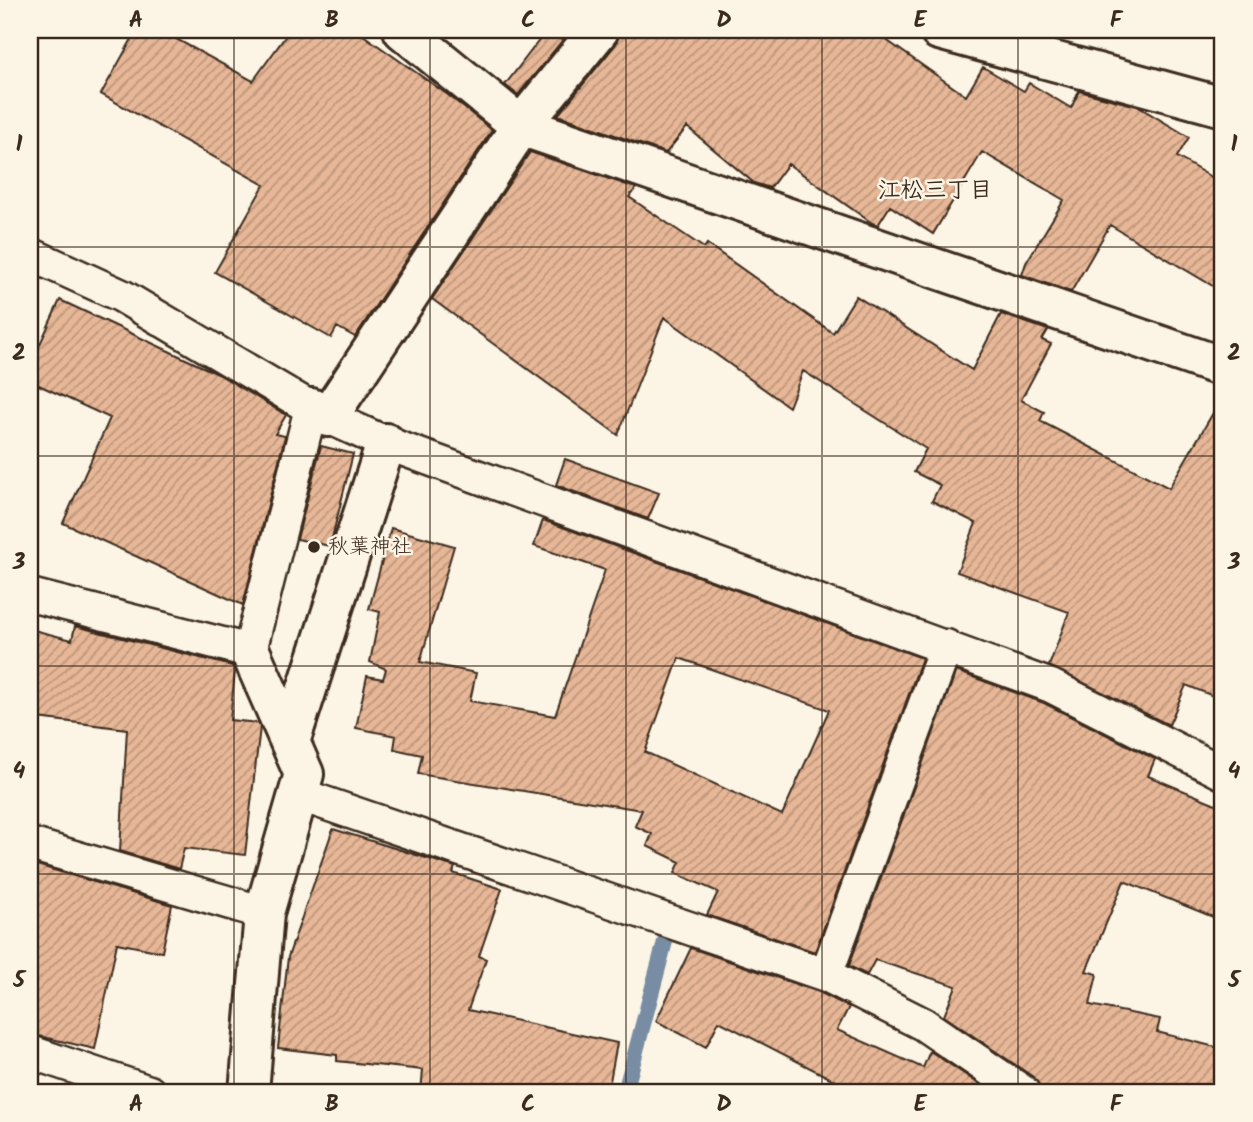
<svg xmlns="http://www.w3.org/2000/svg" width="1253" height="1122" viewBox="0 0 1253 1122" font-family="Kalam,'Klee One',sans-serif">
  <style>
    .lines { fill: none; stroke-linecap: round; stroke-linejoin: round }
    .stream { stroke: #788ca3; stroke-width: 16 }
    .building { fill: url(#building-hatch); stroke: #3b2a1e; stroke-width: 2; fill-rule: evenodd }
    .service-casing { stroke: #3b2a1e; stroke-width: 37 }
    .minor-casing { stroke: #3b2a1e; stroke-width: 44 }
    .service { stroke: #fcf5e5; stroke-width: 32 }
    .minor { stroke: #fcf5e5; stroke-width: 38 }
    .grid { fill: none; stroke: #3b2a1e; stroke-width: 2; stroke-opacity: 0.55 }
    .poi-dot { fill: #3b2a1e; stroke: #fcf5e5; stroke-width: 2.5 }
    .labels { text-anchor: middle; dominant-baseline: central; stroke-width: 5; stroke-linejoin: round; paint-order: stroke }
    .poi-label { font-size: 21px; fill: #3b2a1e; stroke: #fcf5e5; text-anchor: start }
    .neighbourhood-label { font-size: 23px; font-weight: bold; fill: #3b2a1e; stroke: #fcf5e5 }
    .neatline { fill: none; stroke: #3b2a1e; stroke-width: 2.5 }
    .grid-label { font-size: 23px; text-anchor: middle; font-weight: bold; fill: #3b2a1e }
  </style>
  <defs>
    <pattern id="building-hatch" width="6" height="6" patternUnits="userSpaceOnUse" patternTransform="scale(1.75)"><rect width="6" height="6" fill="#e7b797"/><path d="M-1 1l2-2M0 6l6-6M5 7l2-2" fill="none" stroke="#bc957b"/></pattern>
  </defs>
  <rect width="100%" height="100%" fill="#fcf5e5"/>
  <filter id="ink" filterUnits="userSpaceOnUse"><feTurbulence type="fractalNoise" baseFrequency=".0143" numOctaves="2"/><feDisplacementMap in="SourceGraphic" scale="14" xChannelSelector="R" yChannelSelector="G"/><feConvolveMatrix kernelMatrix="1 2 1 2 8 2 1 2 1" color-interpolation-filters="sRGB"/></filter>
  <g filter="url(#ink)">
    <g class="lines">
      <path class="stream" d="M 625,1092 L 667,934"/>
    </g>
    <path class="building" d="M 137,30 L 160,30 L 253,81 L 290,30 L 356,30 L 448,95 L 492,130 L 355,337 L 337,327 L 331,338 L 215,272 L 264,185 L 101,94 Z
      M 547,30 L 571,30 L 518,95 L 505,85 Z
      M 620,30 L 872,30 L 966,96 L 983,67 L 1024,91 L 1029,83 L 1071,108 L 1079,91 L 1137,106 L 1189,137 L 1177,157 L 1223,184 L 1223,292 L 1110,225 L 1071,292 L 1022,275 L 1026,263 L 1064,200 L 982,152 L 933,234 L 890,206 L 878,225 L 872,223 L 788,164 L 770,188 L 754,183 L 687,127 L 666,153 L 558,115 L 616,44 Z
      M 530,152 L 636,188 L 629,197 L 704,248 L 707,244 L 833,333 L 856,296 L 972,370 L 1001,314 L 1048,330 L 1042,340 L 1051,344 L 1021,400 L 1044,412 L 1040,421 L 1169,488 L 1223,396 L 1223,700 L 1186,685 L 1169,725 L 1049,666 L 1069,612 L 957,572 L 976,523 L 932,501 L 940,485 L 914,472 L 926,449 L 803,371 L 789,407 L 664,317 L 618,435 L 432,299 Z
      M 60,300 L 220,375 L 286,415 L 275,434 L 285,436 L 243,605 L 63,523 L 110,418 L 30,381 L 30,366 Z
      M 321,446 L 353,454 L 330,546 L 297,539 Z
      M 565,459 L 659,493 L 648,519 L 556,485 Z
      M 543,520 L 922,658 L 815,952 L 707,915 L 718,892 L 675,873 L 680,862 L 647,846 L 652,834 L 635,826 L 642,810 L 418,774 L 422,755 L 394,749 L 396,736 L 356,728 L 367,676 L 383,679 L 386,669 L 370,662 L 380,612 L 369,609 L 391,528 L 454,546 L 420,662 L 476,673 L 470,701 L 555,716 L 605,570 L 534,546 ZM 679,658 L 829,710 L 782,815 L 645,752 Z
      M 75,626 L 232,666 L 235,671 L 230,720 L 258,723 L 260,727 L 245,855 L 184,848 L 179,869 L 120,851 L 127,729 L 30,717 L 30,629 L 72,640 Z
      M 956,671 L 1044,703 L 1155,759 L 1148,776 L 1223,807 L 1223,921 L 1124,881 L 1086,971 L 1097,974 L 1090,1005 L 1160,1019 L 1157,1032 L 1223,1049 L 1223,1092 L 1041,1092 L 1033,1077 L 944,1016 L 956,986 L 875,960 L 867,975 L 849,966 Z
      M 333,829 L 455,867 L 453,873 L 502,889 L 479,956 L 486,959 L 468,1010 L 617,1043 L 608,1092 L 421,1092 L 423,1070 L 337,1061 L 337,1055 L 278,1048 L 288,957 Z
      M 30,863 L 172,905 L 162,952 L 117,943 L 95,1049 L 30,1034 Z
      M 691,948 L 819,992 L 849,1007 L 837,1030 L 923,1068 L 930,1051 L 991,1092 L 857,1092 L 719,1021 L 706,1047 L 656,1021 Z"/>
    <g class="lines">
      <g class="service-casing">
        <path id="service" d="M 30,254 L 122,296 L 311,408 L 250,651 L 30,595
          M 328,417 L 386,443 L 1051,686 L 1223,773
          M 298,794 L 826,975 L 923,1024 L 1023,1092
          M 30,844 L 264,913
          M 826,975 L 946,646
          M 30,1052 L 149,1092"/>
      </g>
      <g class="minor-casing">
        <path id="minor" d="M 403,30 L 521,126 L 1223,367
          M 939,30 L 1223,107
          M 311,408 L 328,417 L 521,126 L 599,30
          M 290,742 L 386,443
          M 249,1092 L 264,913 L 304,774 L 250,651"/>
      </g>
      <use href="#service" class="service"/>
      <use href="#minor" class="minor"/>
    </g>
  </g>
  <path class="grid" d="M 234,30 L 234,1092M 430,30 L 430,1092M 626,30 L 626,1092M 822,30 L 822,1092M 1018,30 L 1018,1092M 30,247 L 1223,247M 30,456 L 1223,456M 30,666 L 1223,666M 30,874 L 1223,874"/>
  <circle class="poi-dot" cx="314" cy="547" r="7"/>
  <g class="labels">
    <g class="poi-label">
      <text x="328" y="547">秋葉神社</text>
    </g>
    <g class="neighbourhood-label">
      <text x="935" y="191">江松三丁目</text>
    </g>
  </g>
  <rect width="1253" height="1122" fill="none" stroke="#fcf5e5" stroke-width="77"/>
  <rect x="38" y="38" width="1176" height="1046" class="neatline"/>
  <g class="grid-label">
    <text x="136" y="27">A</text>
    <text x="332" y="27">B</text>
    <text x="528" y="27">C</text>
    <text x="724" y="27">D</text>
    <text x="920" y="27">E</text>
    <text x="1116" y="27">F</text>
    <text x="19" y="151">1</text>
    <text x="1234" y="151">1</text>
    <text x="19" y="360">2</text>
    <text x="1234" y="360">2</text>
    <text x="19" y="569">3</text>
    <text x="1234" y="569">3</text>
    <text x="19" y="778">4</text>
    <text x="1234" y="778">4</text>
    <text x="19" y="987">5</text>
    <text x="1234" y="987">5</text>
    <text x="136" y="1111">A</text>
    <text x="332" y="1111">B</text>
    <text x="528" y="1111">C</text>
    <text x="724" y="1111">D</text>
    <text x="920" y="1111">E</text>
    <text x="1116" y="1111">F</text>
  </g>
</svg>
